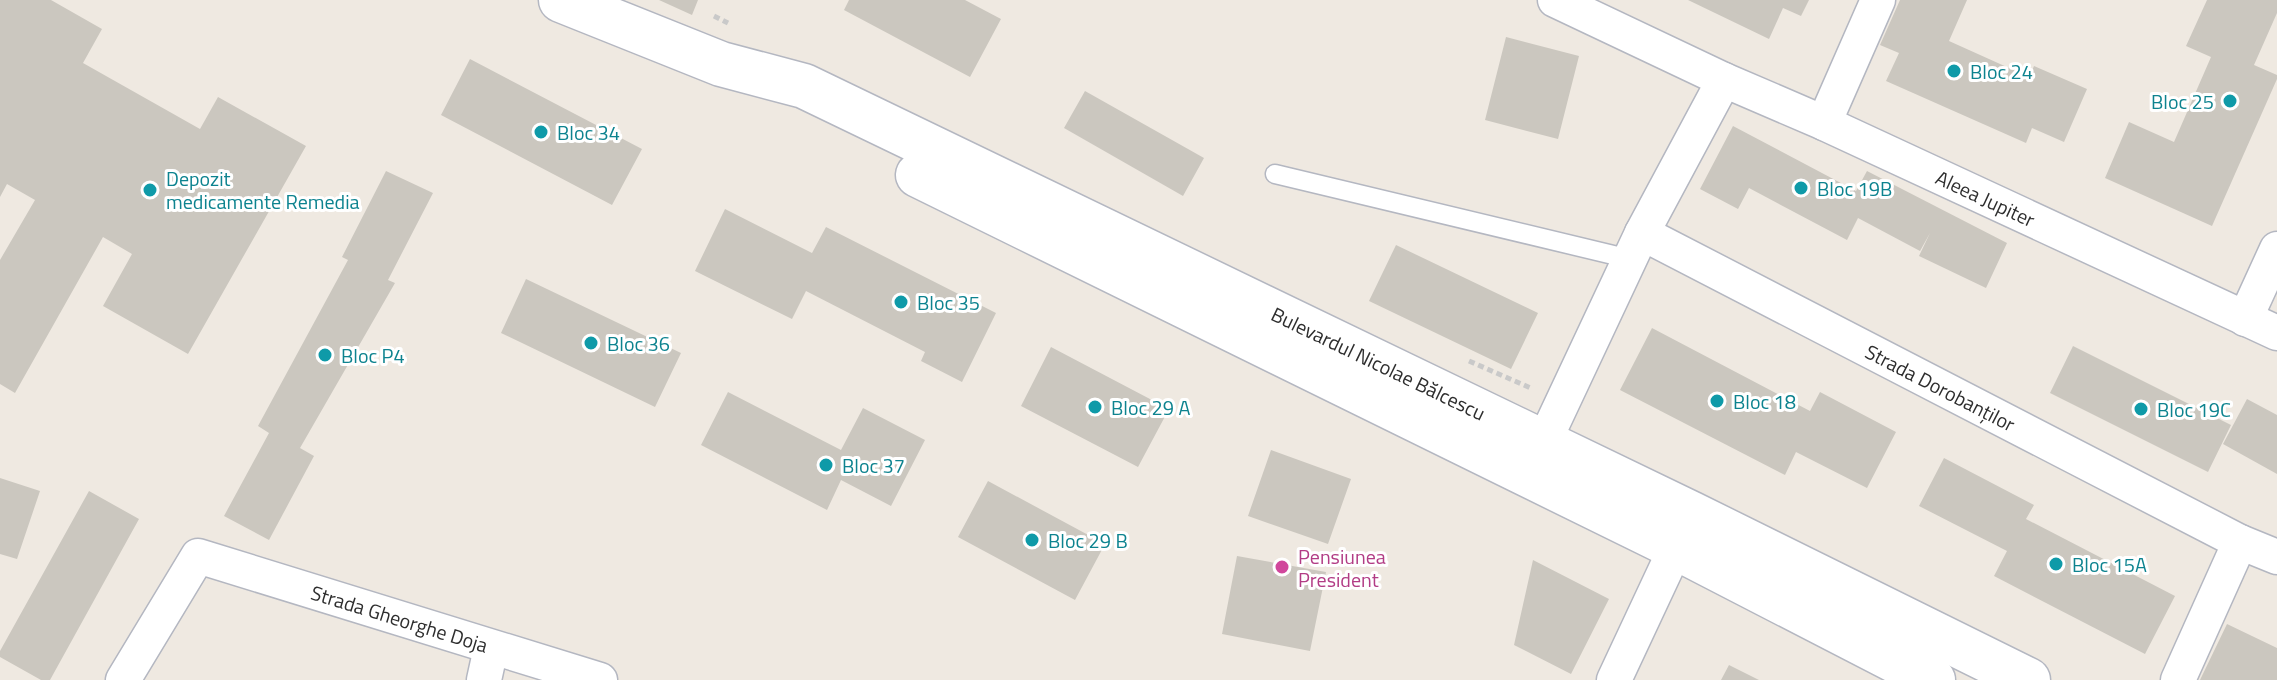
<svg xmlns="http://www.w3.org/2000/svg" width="2277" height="680" viewBox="0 0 2277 680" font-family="'Titillium Web',sans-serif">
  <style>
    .building { fill: #cbc7bf }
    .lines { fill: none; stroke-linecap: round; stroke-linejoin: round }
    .service-casing { stroke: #b4b7c1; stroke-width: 21 }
    .minor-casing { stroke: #b4b7c1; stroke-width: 37 }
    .secondary-casing { stroke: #b4b7c1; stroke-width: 47 }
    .path { stroke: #c9c9c9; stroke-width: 5; stroke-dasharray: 6 4; stroke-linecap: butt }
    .service { stroke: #fff; stroke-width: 18 }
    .minor { stroke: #fff; stroke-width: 34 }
    .secondary { stroke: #fff; stroke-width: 44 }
    .culture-dot { fill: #0f9aa8; stroke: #fff; stroke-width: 3 }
    .hotel-dot { fill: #d1479c; stroke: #fff; stroke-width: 3 }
    .labels { text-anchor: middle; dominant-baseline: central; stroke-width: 6; stroke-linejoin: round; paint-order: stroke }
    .culture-label { font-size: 20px; fill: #0d838f; stroke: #fff; text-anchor: start }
    .street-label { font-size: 20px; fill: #2e2e2e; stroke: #fff }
    .hotel-label { font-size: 20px; fill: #b23c85; stroke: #fff; text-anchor: start }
  </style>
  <rect width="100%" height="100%" fill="#efe9e1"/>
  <path class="building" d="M 0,0 L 51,0 L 102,29 L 83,63 L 200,129 L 218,97 L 306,146 L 188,354 L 103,306 L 132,254 L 103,237 L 15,393 L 0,384 L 0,260 L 35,200 L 7,184 L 0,197 Z
    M 659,0 L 698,0 L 692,15 Z
    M 849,0 L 965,0 L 1001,19 L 970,77 L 844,10 Z
    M 1688,0 L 1809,0 L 1801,16 L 1783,8 L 1769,39 Z
    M 1900,0 L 1967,0 L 1949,41 L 2029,77 L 2034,66 L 2087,89 L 2064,142 L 2032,128 L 2026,143 L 1886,81 L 1899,53 L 1880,45 Z
    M 2207,0 L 2277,0 L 2277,13 L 2254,65 L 2277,75 L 2277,79 L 2212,226 L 2105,178 L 2129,122 L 2174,142 L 2211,57 L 2186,46 Z
    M 1506,37 L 1579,56 L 1558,139 L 1485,120 Z
    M 470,59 L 642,149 L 612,205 L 441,115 Z
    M 1085,91 L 1204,158 L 1183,196 L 1064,128 Z
    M 1733,126 L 1856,191 L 1867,171 L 2007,243 L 1986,288 L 1919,256 L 1930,233 L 1920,251 L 1858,218 L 1847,240 L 1749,188 L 1738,209 L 1700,189 Z
    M 386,171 L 433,193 L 388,280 L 395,283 L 300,448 L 314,456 L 269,540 L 224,516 L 269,433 L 258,426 L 348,260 L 342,257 Z
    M 725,209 L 812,253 L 826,227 L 996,313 L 962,382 L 921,361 L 925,352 L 806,291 L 792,319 L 695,271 Z
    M 1396,245 L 1538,313 L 1511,369 L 1369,301 Z
    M 526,279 L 681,353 L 655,407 L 501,333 Z
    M 1652,328 L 1810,411 L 1820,392 L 1896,432 L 1867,488 L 1796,452 L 1785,475 L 1620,390 Z
    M 2073,346 L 2231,425 L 2208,472 L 2050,393 Z
    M 1051,347 L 1169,409 L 1138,467 L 1021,406 Z
    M 728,392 L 841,450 L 863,408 L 925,440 L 891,506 L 841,480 L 827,510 L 701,445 Z
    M 2247,399 L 2277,415 L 2277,474 L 2223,444 Z
    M 1271,450 L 1351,479 L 1328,544 L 1248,516 Z
    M 1944,458 L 2034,505 L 2026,519 L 2175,596 L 2145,654 L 1994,576 L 2007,551 L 1919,506 Z
    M 0,478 L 40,491 L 17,559 L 0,554 Z
    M 988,481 L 1105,544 L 1075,600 L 958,537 Z
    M 89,491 L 139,519 L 50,680 L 41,680 L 0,657 L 0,651 Z
    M 1237,556 L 1326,572 L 1310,651 L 1222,634 Z
    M 1533,560 L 1609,599 L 1571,674 L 1514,645 Z
    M 2227,624 L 2277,648 L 2277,680 L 2200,680 Z
    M 1729,665 L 1759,680 L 1721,680 Z"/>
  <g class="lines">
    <g class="service-casing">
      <path id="service" d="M 1275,174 L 1630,259"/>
    </g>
    <g class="minor-casing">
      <g id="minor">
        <path id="s1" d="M 1555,0 L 1724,80 L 1824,123 L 2277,333"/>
        <path d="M 1824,123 L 1878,0"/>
        <path id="s2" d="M 1642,233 L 2240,542 L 2277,557"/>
        <path d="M 2245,319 L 2277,249"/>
        <path d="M 1534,463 L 1642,233 L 1724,80"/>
        <path id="s3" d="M 123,680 L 198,556 L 600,680"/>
        <path d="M 484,680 L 491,648"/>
        <path d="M 1614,680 L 1687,524"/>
        <path d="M 2178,680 L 2240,542"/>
      </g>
    </g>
    <g class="secondary-casing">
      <g id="secondary">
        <path id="s4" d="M 561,0 L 721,64 L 804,86 L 1692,514 L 2028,680"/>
        <path d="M 918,175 L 1675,547 L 1933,680"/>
      </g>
    </g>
    <path class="path" d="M 714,16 L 728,23
      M 1469,361 L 1533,389"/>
    <use href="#service" class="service"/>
    <use href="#minor" class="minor"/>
    <use href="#secondary" class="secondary"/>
  </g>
  <g class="culture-dot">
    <circle cx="1954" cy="71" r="8"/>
    <circle cx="2230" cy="101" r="8"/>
    <circle cx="541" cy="132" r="8"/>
    <circle cx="1801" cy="188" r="8"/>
    <circle cx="150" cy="190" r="8"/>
    <circle cx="901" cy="302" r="8"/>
    <circle cx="591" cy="343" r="8"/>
    <circle cx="325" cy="355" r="8"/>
    <circle cx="1717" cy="401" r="8"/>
    <circle cx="1095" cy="407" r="8"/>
    <circle cx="2141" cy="409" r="8"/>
    <circle cx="826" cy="465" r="8"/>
    <circle cx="1032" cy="540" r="8"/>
    <circle cx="2056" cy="564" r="8"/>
  </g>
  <circle class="hotel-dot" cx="1282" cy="567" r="8"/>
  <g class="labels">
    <g class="culture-label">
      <text x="1970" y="71">Bloc 24</text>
      <text x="2214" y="101" text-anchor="end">Bloc 25</text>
      <text x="557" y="132">Bloc 34</text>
      <text x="166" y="178">Depozit<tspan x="166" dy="23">medicamente Remedia</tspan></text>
      <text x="1817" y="188">Bloc 19B</text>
      <text x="917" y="302">Bloc 35</text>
      <text x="607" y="343">Bloc 36</text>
      <text x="341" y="355">Bloc P4</text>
      <text x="1733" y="401">Bloc 18</text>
      <text x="1111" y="407">Bloc 29 A</text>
      <text x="2157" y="409">Bloc 19C</text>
      <text x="842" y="465">Bloc 37</text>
      <text x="1048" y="540">Bloc 29 B</text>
      <text x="2072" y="564">Bloc 15A</text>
    </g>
    <g class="street-label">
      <text stroke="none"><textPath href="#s1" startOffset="474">Aleea Jupiter</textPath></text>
      <text stroke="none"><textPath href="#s4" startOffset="896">Bulevardul Nicolae Bălcescu</textPath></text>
      <text stroke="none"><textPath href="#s2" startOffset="336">Strada Dorobanților</textPath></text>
      <text stroke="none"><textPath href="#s3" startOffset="356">Strada Gheorghe Doja</textPath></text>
    </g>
    <g class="hotel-label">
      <text x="1298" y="556">Pensiunea<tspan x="1298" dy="23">President</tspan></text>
    </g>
  </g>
</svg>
